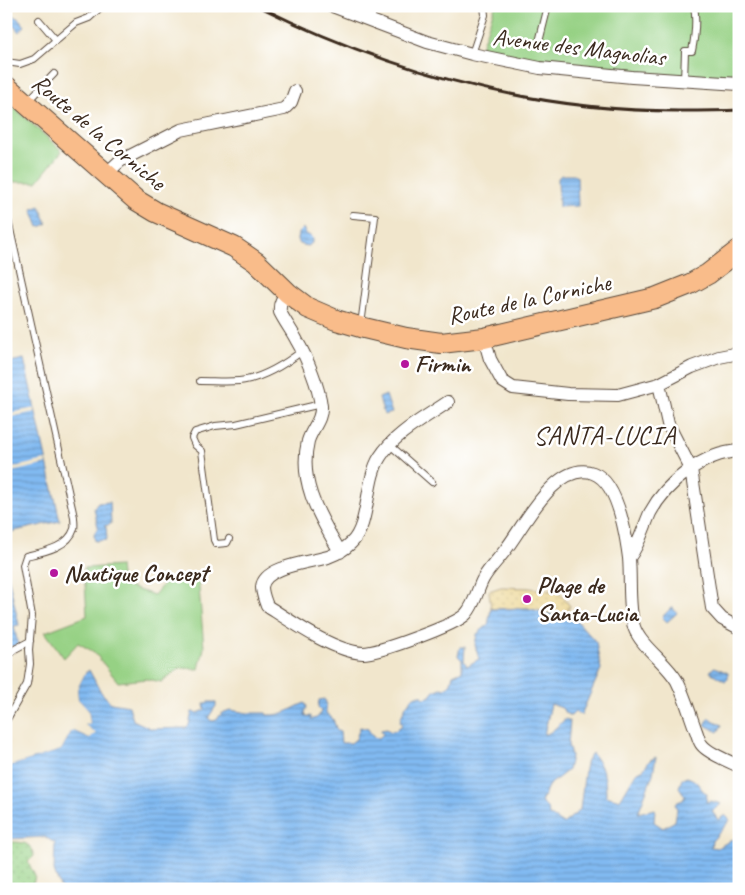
<svg xmlns="http://www.w3.org/2000/svg" width="745" height="895" viewBox="0 0 745 895" font-family="Caveat,sans-serif">
  <style>
    .grass { fill: url(#grass-dots); stroke: #687e51 }
    .sand { fill: url(#sand-dots); stroke: #94825e }
    .park { fill: #96d184; stroke: #687e51 }
    .water { fill: url(#water-rules); stroke: #5e7288 }
    .pier { fill: #f1e6cc }
    .lines { fill: none; stroke-linecap: round; stroke-linejoin: round }
    .lane-casing { stroke: #564638; stroke-width: 8 }
    .street-casing { stroke: #564638; stroke-width: 14 }
    .primary-casing { stroke: #564638; stroke-width: 22 }
    .lane { stroke: #fff; stroke-width: 6 }
    .street { stroke: #fff; stroke-width: 12 }
    .primary { stroke: #f9bc8a; stroke-width: 20 }
    .rail { stroke: #3b2a1e; stroke-width: 3 }
    .poi-dot { fill: #b5179e; stroke: #fff; stroke-width: 2 }
    .labels { text-anchor: middle; dominant-baseline: central; stroke-width: 5; stroke-linejoin: round; paint-order: stroke }
    .street-label { font-size: 24px; fill: #3b2a1e; stroke: #fff }
    .poi-label { font-size: 24px; font-weight: bold; fill: #3b2a1e; stroke: #fff; text-anchor: start }
    .quarter-label { font-size: 26px; letter-spacing: 1px; fill: #3b2a1e; stroke: #fff }
  </style>
  <defs>
    <pattern id="grass-dots" width="8" height="8" patternUnits="userSpaceOnUse" patternTransform="scale(1.25)"><rect width="8" height="8" fill="#96d184"/><path d="M2 2h.1M6 6h.1" fill="none" stroke="#7caa6b" stroke-width="1.8" stroke-linecap="round"/></pattern>
    <pattern id="sand-dots" width="8" height="8" patternUnits="userSpaceOnUse" patternTransform="scale(1.25)"><rect width="8" height="8" fill="#eeda9e"/><path d="M2 2h.1M6 6h.1" fill="none" stroke="#cdbb88" stroke-width="1.8" stroke-linecap="round"/></pattern>
    <pattern id="water-rules" width="6" height="5" patternUnits="userSpaceOnUse" patternTransform="scale(1.25)"><rect width="6" height="5" fill="#81baf2"/><path d="M0 2.5h6" fill="none" stroke="#6b97c3"/></pattern>
  </defs>
  <rect width="100%" height="100%" fill="#fff"/>
  <filter id="ink" filterUnits="userSpaceOnUse"><feTurbulence type="fractalNoise" baseFrequency=".02" numOctaves="2"/><feDisplacementMap in="SourceGraphic" scale="10" xChannelSelector="R" yChannelSelector="G"/><feConvolveMatrix kernelMatrix="1 2 1 2 8 2 1 2 1" color-interpolation-filters="sRGB"/></filter>
  <filter id="wash" filterUnits="userSpaceOnUse"><feTurbulence type="fractalNoise" baseFrequency=".0096" numOctaves="4" result="noise"/><feDisplacementMap in="SourceGraphic" scale="20" xChannelSelector="R" yChannelSelector="G"/><feGaussianBlur stdDeviation="1.12" result="paint"/><feColorMatrix in="noise" values="0 0 0 0 0 0 0 0 0 0 0 0 0 0 0 0 0 1.4 0 .05"/><feComposite in="paint" operator="in"/></filter>
  <g filter="url(#wash)">
    <rect width="100%" height="100%" fill="#f1e6cc"/>
    <path class="grass" d="M 12,842 C 23,842 32,843 34,856 L 28,862 L 35,876 L 32,889 L 6,889 L 6,844 Z"/>
    <path class="sand" d="M 501,587 L 529,588 L 558,592 L 570,606 L 564,617 L 527,608 L 491,609 L 489,591 Z"/>
    <path class="park" d="M 495,6 L 739,6 L 739,52 L 731,79 L 577,68 L 577,64 L 513,57 L 480,50 Z
      M 6,100 L 62,151 L 37,182 L 8,182 L 6,178 Z
      M 120,566 L 122,585 L 154,595 L 166,581 L 198,575 L 204,648 L 199,669 L 180,668 L 161,682 L 147,679 L 118,682 L 94,652 L 78,643 L 64,658 L 45,632 L 87,616 L 84,568 Z"/>
    <path class="water" d="M 10,14 L 19,19 L 25,26 L 19,32 L 14,26 L 6,22 Z
      M 561,175 L 574,175 L 577,177 L 578,206 L 559,207 L 558,178 Z
      M 40,206 L 47,224 L 39,227 L 32,209 Z
      M 303,228 L 306,235 L 309,235 L 312,238 L 312,243 L 307,246 L 300,244 L 297,240 L 298,233 Z
      M 24,359 L 60,521 L 6,533 L 6,363 Z
      M 386,395 L 392,413 L 384,415 L 379,398 Z
      M 110,502 L 111,524 L 104,526 L 106,527 L 107,540 L 95,541 L 94,534 L 98,527 L 94,508 L 98,503 Z
      M 6,567 L 19,625 L 14,626 L 18,645 L 6,647 Z
      M 672,607 L 677,613 L 667,622 L 662,617 Z
      M 527,608 L 577,621 L 596,642 L 601,669 L 581,715 L 575,712 L 571,716 L 565,713 L 562,708 L 551,704 L 544,735 C 554,732 557,725 566,719 L 570,721 L 568,745 L 571,756 L 568,770 L 548,786 L 541,802 L 548,809 L 549,815 L 563,824 L 580,810 L 585,769 L 587,760 L 592,753 C 604,769 606,776 606,796 L 620,800 L 636,773 L 644,769 L 650,760 L 656,757 L 653,774 L 638,813 L 655,809 L 654,822 L 663,828 L 675,821 L 677,809 L 675,803 L 683,800 L 685,796 L 679,787 L 682,779 L 687,777 C 700,781 698,788 707,794 L 706,802 L 711,801 L 721,804 L 712,811 L 718,820 L 725,815 L 730,820 L 712,841 L 711,847 L 717,848 L 739,836 L 739,889 L 61,889 L 54,871 L 55,843 L 45,837 L 6,839 L 6,767 L 61,750 L 72,730 L 89,738 L 95,733 L 85,725 L 90,723 L 88,710 L 78,699 L 77,689 L 85,673 L 89,670 L 101,692 L 111,703 L 129,706 L 133,720 L 152,729 L 186,728 L 189,725 L 192,712 L 198,713 L 205,710 L 204,704 L 208,702 L 216,702 L 216,706 L 208,718 L 212,721 L 216,720 L 222,713 L 230,710 L 248,713 L 266,713 L 267,715 C 285,716 291,708 305,703 L 307,707 L 305,712 L 306,717 L 311,716 L 311,719 C 317,719 319,717 321,711 L 318,707 L 319,700 L 324,699 L 326,702 L 326,713 L 333,719 L 337,731 L 340,732 L 341,743 L 351,743 L 356,739 L 360,727 L 368,729 L 373,737 L 379,738 L 383,734 L 381,730 L 387,729 L 390,732 L 395,731 L 402,725 L 400,721 C 404,709 409,695 422,695 L 423,698 L 429,697 L 434,691 L 441,688 L 445,689 L 451,683 L 453,675 L 462,671 L 462,660 L 458,656 L 460,647 L 465,647 L 464,661 L 467,666 L 479,659 L 475,645 L 477,634 L 488,625 L 491,609 Z
      M 715,667 L 728,673 L 728,679 L 725,681 L 710,672 L 713,668 Z
      M 709,718 L 722,725 L 718,732 L 705,725 Z"/>
    <path class="pier" d="M 35,408 L 35,412 L 6,418 L 6,414 Z
      M 46,460 L 47,464 L 6,473 L 6,469 Z
      M 82,672 L 85,673 L 77,689 L 78,699 L 88,710 L 90,723 L 85,725 L 96,733 L 90,738 L 72,730 L 61,750 L 6,767 L 6,765 L 59,748 L 71,727 L 89,735 L 92,733 L 82,726 L 83,723 L 87,721 L 85,711 L 75,700 L 74,688 Z"/>
  </g>
  <g filter="url(#ink)">
    <g class="lines">
      <g class="lane-casing">
        <path id="lane" d="M 39,20 L 56,40
          M 370,21 L 375,6
          M 539,42 L 548,6
          M 472,54 L 485,15 L 484,6
          M 6,62 L 20,64 L 34,59 L 76,23 L 89,18 L 102,6
          M 684,81 L 685,51 L 692,51 C 695,36 697,22 694,6
          M 27,102 L 54,74
          M 6,211 L 74,517 C 74,520 75,526 74,529 C 68,548 42,552 26,556 L 23,565 L 32,616 L 29,650 L 30,664 L 27,684 L 6,721
          M 353,215 L 375,217 L 361,325
          M 200,381 C 213,381 226,382 239,381 C 261,379 285,364 302,351
          M 390,445 L 432,482
          M 229,539 L 227,543 L 216,544 L 214,540 L 202,451 L 195,445 L 192,438 L 195,432 L 215,426 L 236,424 L 321,404
          M 6,657 L 15,649 L 30,641"/>
      </g>
      <g class="street-casing">
        <path id="street" d="M 332,6 L 427,42 L 472,54 L 540,68 L 632,77 L 739,84
          M 106,174 L 120,161 L 181,130 L 284,109 L 291,102 L 295,91
          M 288,293 C 282,299 279,303 280,312 C 285,322 292,331 297,341 C 307,358 319,387 321,406 C 322,420 312,428 308,441 C 298,483 320,517 340,552
          M 484,338 L 490,359 L 502,381 L 513,388 L 568,394 L 618,395 L 659,384 L 692,367 L 719,357 L 739,353
          M 659,384 L 668,424 L 691,469 L 712,608 L 722,619 L 739,628
          M 448,402 C 425,418 395,433 380,457 C 365,480 370,526 351,543 C 345,549 336,554 328,557 C 312,562 264,566 262,587 C 262,594 265,600 267,606 C 292,622 333,651 363,653 C 378,653 456,625 466,614 C 475,604 477,590 483,579 C 489,568 499,559 506,549 C 524,526 556,460 593,473 C 618,482 626,535 629,558 C 631,581 628,605 634,627 C 641,647 666,662 677,681 C 685,697 690,715 696,731 C 698,736 699,742 702,745 C 708,753 730,762 739,766
          M 629,558 C 639,545 643,529 650,513 C 666,483 703,453 739,451"/>
      </g>
      <g class="primary-casing">
        <path id="primary" d="M 6,86 L 136,200 L 156,212 L 234,247 L 256,262 L 288,293 L 308,308 L 336,320 L 360,327 L 406,338 L 441,343 L 484,338 L 655,298 L 690,284 L 708,274 L 739,250"/>
      </g>
      <use href="#lane" class="lane"/>
      <use href="#street" class="street"/>
      <use href="#primary" class="primary"/>
      <path class="rail" d="M 258,6 C 389,71 532,111 678,111 C 698,111 719,111 739,110"/>
    </g>
  </g>
  <g class="poi-dot">
    <circle cx="405" cy="364" r="5"/>
    <circle cx="54" cy="573" r="5"/>
    <circle cx="527" cy="599" r="5"/>
  </g>
  <g class="labels">
    <g class="street-label">
      <text transform="translate(579 47) rotate(7)">Avenue des Magnolias</text>
      <text transform="translate(99 132) rotate(40)">Route de la Corniche</text>
      <text transform="translate(529 299) rotate(-12)">Route de la Corniche</text>
    </g>
    <g class="poi-label">
      <text x="415" y="364">Firmin</text>
      <text x="64" y="573">Nautique Concept</text>
      <text x="537" y="585">Plage de<tspan x="537" dy="28">Santa-Lucia</tspan></text>
    </g>
    <g class="quarter-label">
      <text x="605" y="435">SANTA-LUCIA</text>
    </g>
  </g>
  <rect width="745" height="895" fill="none" stroke="#fff" stroke-width="25"/>
</svg>
